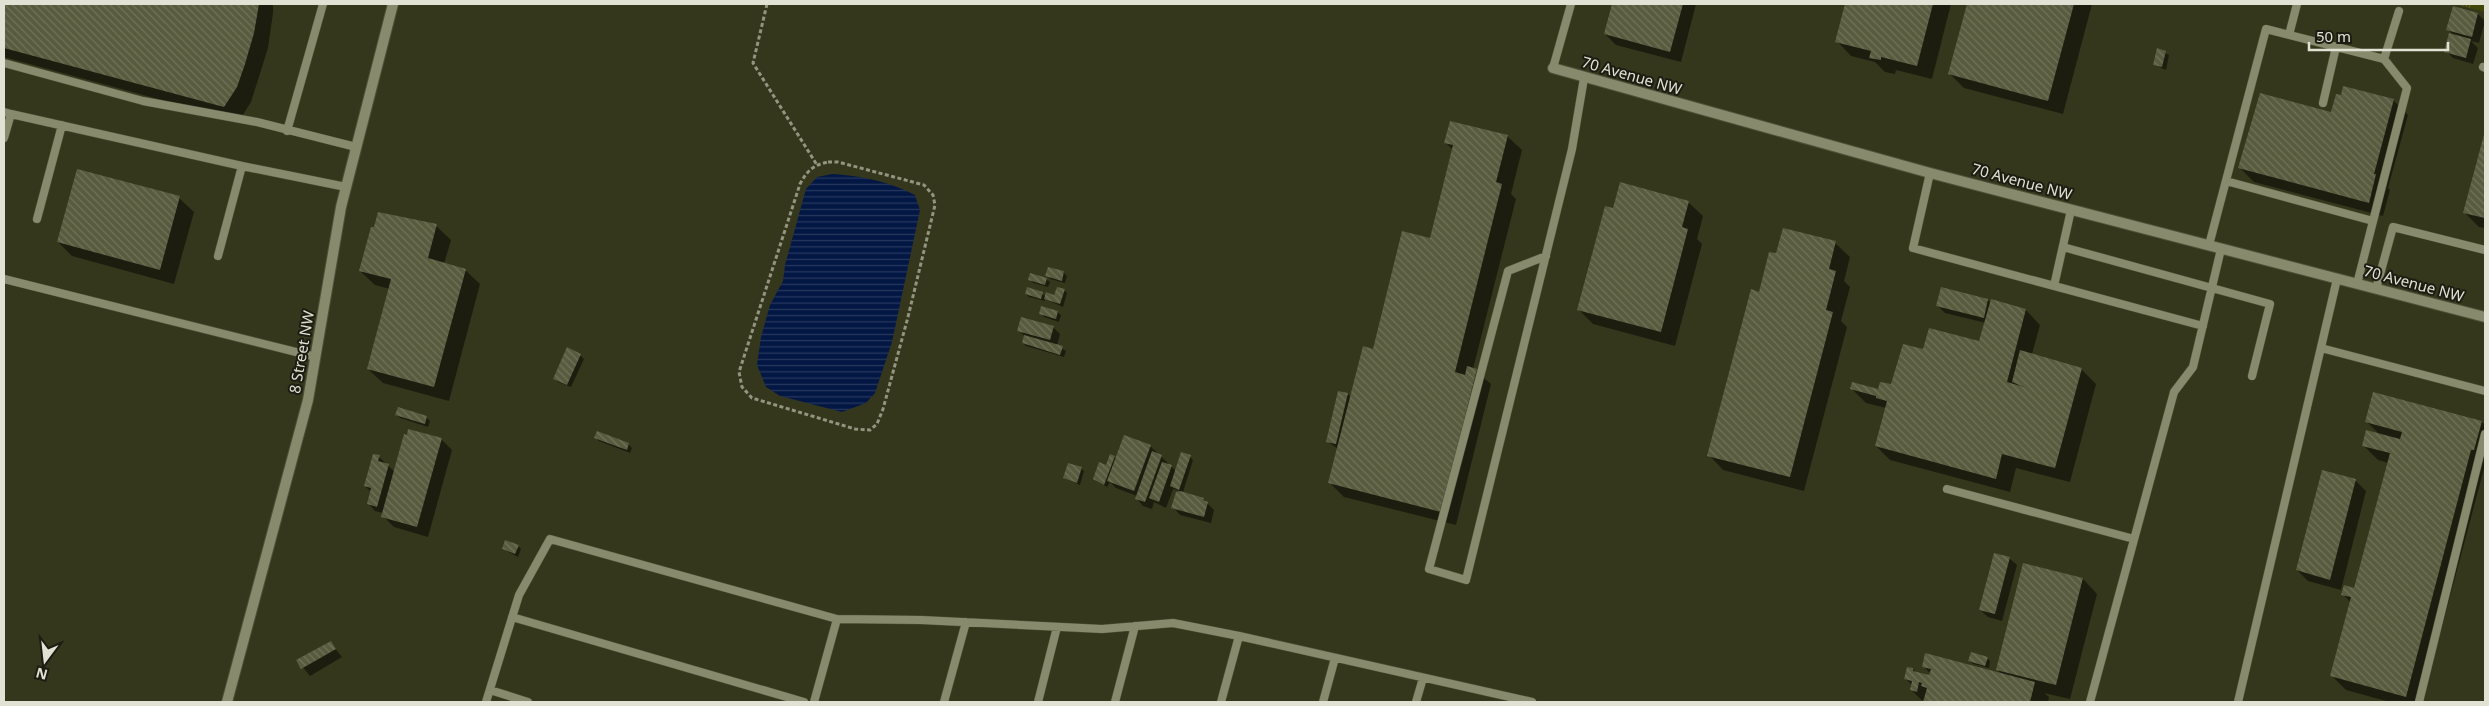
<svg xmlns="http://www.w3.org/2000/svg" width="2489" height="706" viewBox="0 0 2489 706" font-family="'Noto Sans',sans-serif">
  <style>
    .park { fill: url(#park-tufts) }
    .water { fill: url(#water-rules) }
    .shadow { fill: #0007 }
    .building { fill: url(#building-back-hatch) }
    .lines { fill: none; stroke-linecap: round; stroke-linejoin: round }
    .service-casing { stroke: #50513a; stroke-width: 9 }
    .minor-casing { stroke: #50513a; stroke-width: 12 }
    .path { stroke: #939580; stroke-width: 3; stroke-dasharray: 4 2.5; stroke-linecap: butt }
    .service { stroke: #888a6d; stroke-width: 8 }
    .minor { stroke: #888a6d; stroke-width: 10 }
    .labels { text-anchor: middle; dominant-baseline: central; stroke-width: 4; stroke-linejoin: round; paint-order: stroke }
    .street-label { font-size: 15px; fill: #e1e2d3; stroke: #1c1d12 }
  </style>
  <defs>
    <pattern id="park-tufts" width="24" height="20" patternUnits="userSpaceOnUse" patternTransform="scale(1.25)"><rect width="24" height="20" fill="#424408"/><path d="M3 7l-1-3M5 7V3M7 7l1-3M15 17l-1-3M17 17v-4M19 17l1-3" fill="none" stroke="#5d5f2b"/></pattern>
    <pattern id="water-rules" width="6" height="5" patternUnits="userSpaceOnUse" patternTransform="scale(1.25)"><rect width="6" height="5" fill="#031744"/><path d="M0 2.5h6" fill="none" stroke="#27385e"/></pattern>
    <pattern id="building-back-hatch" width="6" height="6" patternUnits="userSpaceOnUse" patternTransform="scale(1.25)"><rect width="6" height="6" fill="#595b3f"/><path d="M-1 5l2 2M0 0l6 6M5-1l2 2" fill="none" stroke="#71725a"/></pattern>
  </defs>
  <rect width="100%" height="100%" fill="#35371c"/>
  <path class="park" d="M 2455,4 L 2485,4 L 2485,12 Z"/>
  <path class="water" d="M 832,174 C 859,175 891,182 915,195 L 920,210 L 892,342 L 875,393 L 866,403 L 842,412 L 780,396 L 766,387 L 757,365 L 761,337 L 770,305 L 783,281 L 785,265 L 806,189 L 817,177 Z"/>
  <path class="shadow" d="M 4,4 L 273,4 L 273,13 L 268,48 L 251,102 L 239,121 L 4,57 Z
    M 1613,4 L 1696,4 L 1681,62 L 1616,45 L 1605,34 Z
    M 1847,4 L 1951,4 L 1932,79 L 1896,70 L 1895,74 L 1885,72 L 1875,62 L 1851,56 L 1837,41 Z
    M 1969,4 L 2037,4 L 2047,7 L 2048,4 L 2092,4 L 2063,114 L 1964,88 L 1950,74 Z
    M 2478,14 L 2485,21 L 2479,43 L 2471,41 L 2478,48 L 2473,64 L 2453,58 L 2446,51 L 2454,36 L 2448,29 Z
    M 2158,50 L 2169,55 L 2166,70 L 2155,65 Z
    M 2393,100 L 2408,115 L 2388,188 L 2390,190 L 2383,216 L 2254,182 L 2239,167 L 2332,113 Z
    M 2485,133 L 2485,228 L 2479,227 L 2464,212 Z
    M 1507,136 L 1522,150 L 1511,194 L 1516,199 L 1473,369 L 1491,384 L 1456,525 L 1344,497 L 1330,483 L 1338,449 L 1327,441 L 1348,394 L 1351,398 L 1431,240 L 1453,150 L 1446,143 Z
    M 179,198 L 194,212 L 174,284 L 72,256 L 58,242 Z
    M 1688,202 L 1703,216 L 1697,239 L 1702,244 L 1675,346 L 1593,324 L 1579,310 L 1614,210 Z
    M 436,226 L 451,240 L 444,264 L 465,270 L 480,284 L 449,401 L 383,383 L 368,369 L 390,289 L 375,285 L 360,271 Z
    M 1835,243 L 1850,257 L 1844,281 L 1850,287 L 1841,321 L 1847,327 L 1804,491 L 1723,470 L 1709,455 L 1760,293 L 1777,255 Z
    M 1049,268 L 1064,273 L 1067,276 L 1065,283 L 1050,279 L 1047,276 Z
    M 1046,279 L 1050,282 L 1048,287 L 1033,283 L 1030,280 Z
    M 1027,289 L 1046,296 L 1055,296 L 1064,290 L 1067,293 L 1063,307 L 1045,299 L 1045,301 L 1029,297 L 1026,294 Z
    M 1988,300 L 1991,303 L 1992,301 L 2026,310 L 2040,325 L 2032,354 L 2081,369 L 2096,384 L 2070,482 L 2016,468 L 2010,492 L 1890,460 L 1876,446 L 1886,408 L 1866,403 L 1851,388 L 1879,391 L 1891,386 L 1924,351 L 1980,343 L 1986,323 L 1945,313 L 1937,305 Z
    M 1057,312 L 1061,315 L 1059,322 L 1044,317 L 1041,314 Z
    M 1053,327 L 1060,334 L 1057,346 L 1066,351 L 1064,357 L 1026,346 L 1023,343 L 1025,337 L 1019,330 Z
    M 580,355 L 584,359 L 571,387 L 558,382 L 555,379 Z
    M 398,408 L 427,418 L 430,421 L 428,427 L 400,418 L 396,414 Z
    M 2367,422 L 2482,422 L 2485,425 L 2485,465 L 2422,702 L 2390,702 L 2346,690 L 2332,676 L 2351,603 L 2343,594 L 2355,590 L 2389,463 L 2378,460 L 2363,445 L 2380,435 Z
    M 598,433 L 629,445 L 632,448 L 630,453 L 599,441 L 596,438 Z
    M 441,439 L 452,450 L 428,537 L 394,527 L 383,516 L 383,513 L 375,511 L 368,503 L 371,492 L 365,486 L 379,457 L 395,472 Z
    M 1150,446 L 1176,471 L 1190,457 L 1193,460 L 1183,492 L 1173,489 L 1166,508 L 1154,502 L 1152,509 L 1143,506 L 1136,498 L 1137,496 L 1116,488 L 1110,482 L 1107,487 L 1094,479 L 1114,457 L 1117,459 Z
    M 1081,468 L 1084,471 L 1080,485 L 1064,478 Z
    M 2355,480 L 2366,491 L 2341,590 L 2308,581 L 2297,570 Z
    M 1203,499 L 1214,510 L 1211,523 L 1180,515 L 1173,507 Z
    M 518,546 L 521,549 L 518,557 L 503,549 Z
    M 2009,558 L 2017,565 L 2002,621 L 1988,617 L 1980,610 Z
    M 2024,564 L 2083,579 L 2097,594 L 2070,699 L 2044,693 L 2049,697 L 2048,702 L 1924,702 L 1911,690 L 1912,685 L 1905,678 L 1913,669 L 1916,673 L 1930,676 L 1931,674 L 1923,666 L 2002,674 L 1997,670 Z
    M 330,642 L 342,657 L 310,676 L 298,661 Z
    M 1987,658 L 1990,661 L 1989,668 L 1973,664 L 1970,661 Z"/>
  <path class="building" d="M 4,4 L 259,4 L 254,33 L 245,64 L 237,87 L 224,107 L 4,48 Z
    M 1612,4 L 1683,4 L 1670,52 L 1604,34 Z
    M 1845,4 L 1933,4 L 1917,66 L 1881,57 L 1881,60 L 1869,58 L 1871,51 L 1835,42 Z
    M 1967,4 L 2074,4 L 2048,101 L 1948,74 Z
    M 2453,6 L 2478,13 L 2472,37 L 2446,30 Z
    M 2449,33 L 2471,39 L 2466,58 L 2444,52 Z
    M 2157,48 L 2166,51 L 2162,67 L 2153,65 Z
    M 2343,86 L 2394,99 L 2374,174 L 2376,174 L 2369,203 L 2238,168 L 2260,93 L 2331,112 L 2336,94 L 2341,95 Z
    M 1450,121 L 1508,135 L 1496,182 L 1502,184 L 1455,372 L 1465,375 L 1467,366 L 1477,369 L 1441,512 L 1328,483 L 1363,346 L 1373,349 L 1402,231 L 1430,238 L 1453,145 L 1444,143 Z
    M 2485,131 L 2485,218 L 2463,213 Z
    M 77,169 L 180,196 L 160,270 L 57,242 Z
    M 1620,182 L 1689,201 L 1682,227 L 1688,229 L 1661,332 L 1577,310 L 1605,206 L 1613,208 Z
    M 378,212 L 437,224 L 428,258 L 466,269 L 434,387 L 367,369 L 391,279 L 359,271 L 371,227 L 374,227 Z
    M 1783,228 L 1836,241 L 1829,269 L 1836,271 L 1826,310 L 1833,312 L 1790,477 L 1707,456 L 1751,289 L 1759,292 L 1769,252 L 1776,253 Z
    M 1048,267 L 1064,271 L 1062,281 L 1045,276 Z
    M 1030,273 L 1047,278 L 1045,285 L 1028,280 Z
    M 1027,287 L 1043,292 L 1041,299 L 1025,294 Z
    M 1057,287 L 1065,289 L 1060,304 L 1044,299 L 1046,292 L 1054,295 Z
    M 1941,287 L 1988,299 L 1984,318 L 1936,306 Z
    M 1991,299 L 2026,309 L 2007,382 L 2024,387 L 2012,382 L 2020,350 L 2082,368 L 2055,468 L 2002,454 L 1996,479 L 1875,446 L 1887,401 L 1876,398 L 1876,396 L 1850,389 L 1852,382 L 1878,389 L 1880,382 L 1891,384 L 1903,344 L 1923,349 L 1929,328 L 1979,341 Z
    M 1041,306 L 1058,311 L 1056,319 L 1039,314 Z
    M 1021,317 L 1054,326 L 1050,340 L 1017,331 Z
    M 1024,335 L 1063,346 L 1060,355 L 1022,343 Z
    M 567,347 L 581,354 L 567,385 L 553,379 Z
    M 1338,391 L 1348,393 L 1336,444 L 1326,442 Z
    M 2373,392 L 2482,421 L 2474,450 L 2471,450 L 2406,697 L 2330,676 L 2351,597 L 2341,595 L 2344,585 L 2354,588 L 2390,453 L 2362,446 L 2366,430 L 2400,439 L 2402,432 L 2365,422 Z
    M 398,407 L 427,416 L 425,424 L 395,415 Z
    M 408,429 L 442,438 L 417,527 L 381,517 L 404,434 L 407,435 Z
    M 597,431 L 629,443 L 627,450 L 594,438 Z
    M 1124,435 L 1151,445 L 1134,491 L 1107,481 Z
    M 1152,451 L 1162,455 L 1145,502 L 1135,499 Z
    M 1181,452 L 1191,455 L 1179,490 L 1170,486 Z
    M 373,454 L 380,455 L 378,461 L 389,464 L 377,507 L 367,504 L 371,488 L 364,486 Z
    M 1110,454 L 1115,456 L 1104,485 L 1093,479 L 1099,462 L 1106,465 Z
    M 1162,462 L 1172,465 L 1159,502 L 1149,498 Z
    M 1068,463 L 1082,467 L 1077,483 L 1063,478 Z
    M 2322,470 L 2356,479 L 2330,580 L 2296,570 Z
    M 1180,491 L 1204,498 L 1203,500 L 1208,502 L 1204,517 L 1171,508 L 1176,492 Z
    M 505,540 L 519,545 L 515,554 L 502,549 Z
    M 1994,553 L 2010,557 L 1995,614 L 1979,610 Z
    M 2023,563 L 2083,578 L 2056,685 L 1996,670 Z
    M 331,641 L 336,649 L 301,669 L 296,660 Z
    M 1971,652 L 1988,657 L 1985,666 L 1968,661 Z
    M 1925,653 L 2035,682 L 2030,702 L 1923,702 L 1927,688 L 1921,686 L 1922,683 L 1919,682 L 1917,692 L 1910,690 L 1912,681 L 1904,679 L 1907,667 L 1913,668 L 1913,671 L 1929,675 L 1931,669 L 1922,667 Z"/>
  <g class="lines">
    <g class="service-casing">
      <path id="service" d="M 2289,35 L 2297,4
        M 2384,59 L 2399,11
        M 4,63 L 143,101 L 257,122 L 356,147
        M 2483,67 L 2485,68
        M 1553,68 L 1571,4
        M 2323,103 L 2336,47
        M 4,112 L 11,114 L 4,138
        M 11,114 L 242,166
        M 287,131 L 323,4
        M 1930,173 L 1913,248 L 2203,326
        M 2226,181 L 2373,221
        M 37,219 L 62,125
        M 2209,245 L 2266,29 L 2384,59 L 2407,88 L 2357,284
        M 2063,247 L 2270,304 L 2252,376
        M 218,256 L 242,166 L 346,187
        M 1546,256 L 1508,271 L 1429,569 L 1466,580 L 1572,149 L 1584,78
        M 4,279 L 316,357
        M 2054,286 L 2071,210
        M 2376,289 L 2393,227 L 2485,250
        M 2321,348 L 2485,391
        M 1947,489 L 2134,539
        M 512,617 L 804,702
        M 490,690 L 528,702
        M 486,702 L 519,595 L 550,539 L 837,619
        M 814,702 L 837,619 L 921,620 L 1102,629 L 1173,623 L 1239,636
        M 944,702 L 966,622
        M 1038,702 L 1057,627
        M 1115,702 L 1135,626
        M 1221,702 L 1239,636 L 1532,702
        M 1323,702 L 1335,658
        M 1416,702 L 1423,678
        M 2090,702 L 2174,392 L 2193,367 L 2221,249
        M 2238,702 L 2337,279
        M 2419,702 L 2485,434"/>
    </g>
    <g class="minor-casing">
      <path id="minor" d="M 1553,68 L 1930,173 L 2485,317
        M 227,702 L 308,400 L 341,207 L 393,4"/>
    </g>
    <path class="path" d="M 767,4 L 753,63 L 817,165
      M 828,162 L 838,162 L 924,185 L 933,195 L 935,205 L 908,317 L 883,409 L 877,424 L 870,430 L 855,429 L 752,398 L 742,387 L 739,372 L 800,184 C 807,171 813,165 828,162 Z"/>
    <use href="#service" class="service"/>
    <use href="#minor" class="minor"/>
  </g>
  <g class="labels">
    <g class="street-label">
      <text transform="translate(1632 75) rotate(16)">70 Avenue NW</text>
      <text transform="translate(2022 181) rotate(15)">70 Avenue NW</text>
      <text transform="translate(2414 283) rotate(15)">70 Avenue NW</text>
      <text transform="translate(301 352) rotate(-80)">8 Street NW</text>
    </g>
  </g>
  <rect width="2489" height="706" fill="none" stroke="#e1e2d3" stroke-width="10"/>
  <g transform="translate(45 661) rotate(195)" stroke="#1c1d12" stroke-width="4" paint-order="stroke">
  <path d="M0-4L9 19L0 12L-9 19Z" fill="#e1e2d3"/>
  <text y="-8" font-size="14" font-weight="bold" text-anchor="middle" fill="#e1e2d3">N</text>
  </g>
  <path d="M2309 42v8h139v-8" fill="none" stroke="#e1e2d3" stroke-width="2.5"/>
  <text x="2316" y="42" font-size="15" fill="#e1e2d3" stroke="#1c1d12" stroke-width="4" paint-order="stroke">50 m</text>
</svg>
